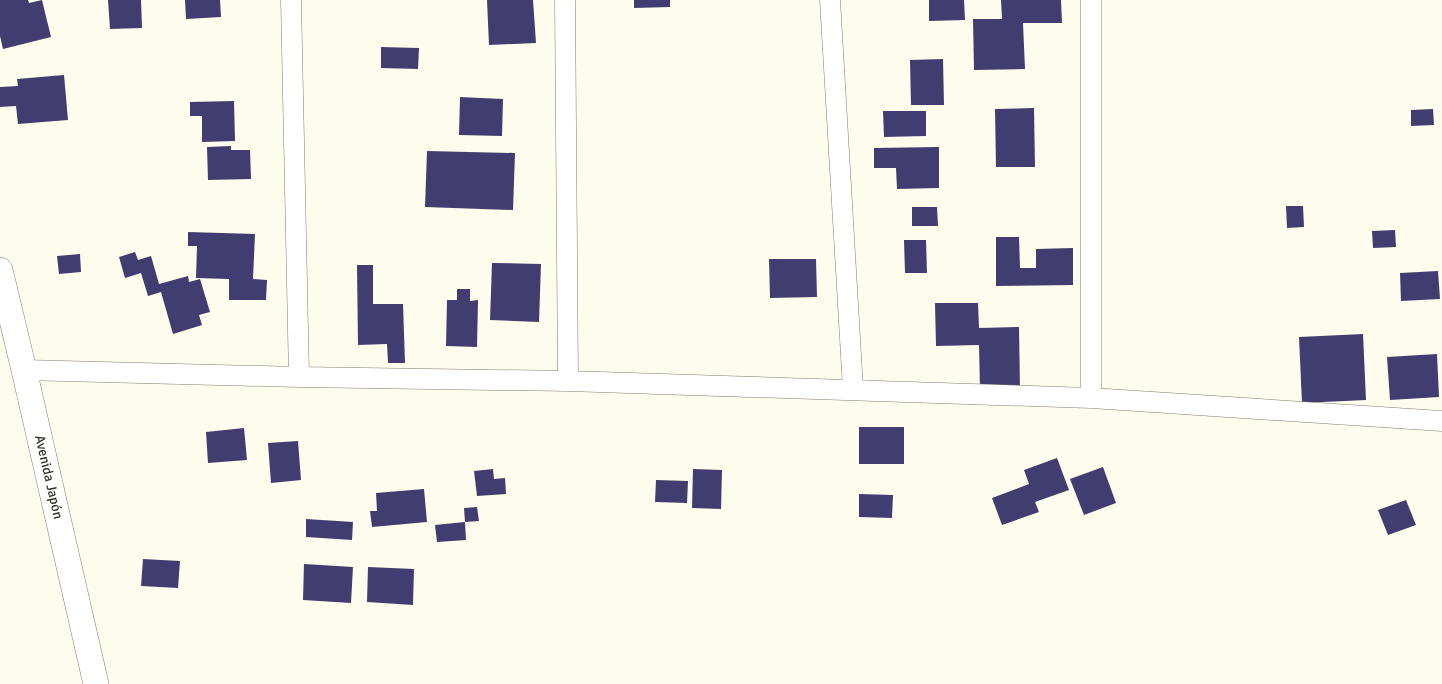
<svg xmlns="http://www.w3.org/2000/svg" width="1442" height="684" viewBox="0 0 1442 684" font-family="Signika,sans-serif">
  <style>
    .building { fill: #413d70 }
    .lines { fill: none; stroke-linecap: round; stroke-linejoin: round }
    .minor-casing { stroke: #827e68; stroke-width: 21 }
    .tertiary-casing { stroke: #827e68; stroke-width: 26 }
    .minor { stroke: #fff; stroke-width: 20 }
    .tertiary { stroke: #fff; stroke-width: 25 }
    .labels { text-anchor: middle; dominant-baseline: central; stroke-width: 5; stroke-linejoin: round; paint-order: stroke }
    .street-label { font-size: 14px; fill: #36342a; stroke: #fff }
  </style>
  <rect width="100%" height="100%" fill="#fefced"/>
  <path class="building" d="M 0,0 L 28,0 L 29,3 L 42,0 L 51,37 L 3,49 L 0,36 Z
    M 108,0 L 141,0 L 142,28 L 110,29 Z
    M 185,0 L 220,0 L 221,17 L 186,19 Z
    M 487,0 L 533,0 L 536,43 L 489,45 Z
    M 634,0 L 670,0 L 670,7 L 634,8 Z
    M 929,0 L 964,0 L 965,20 L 929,21 Z
    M 1001,0 L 1061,0 L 1062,23 L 1023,23 L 1025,69 L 974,70 L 973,19 L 1002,19 Z
    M 381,47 L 419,48 L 418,69 L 381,68 Z
    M 943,59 L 944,105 L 911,105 L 910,60 Z
    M 64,75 L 68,120 L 18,124 L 16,106 L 0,107 L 0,87 L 18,86 L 17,79 Z
    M 460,97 L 503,99 L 502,136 L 459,135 Z
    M 234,101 L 235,141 L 202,142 L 202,116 L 190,116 L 190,102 Z
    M 1034,108 L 1035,167 L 996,167 L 995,109 Z
    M 1433,109 L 1434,125 L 1411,126 L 1411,110 Z
    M 883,111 L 926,111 L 926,136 L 884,137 Z
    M 231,146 L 231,150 L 250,150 L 251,179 L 208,180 L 207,147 Z
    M 939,147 L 939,188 L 897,189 L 896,168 L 874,168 L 874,148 Z
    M 427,151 L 515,153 L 513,210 L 425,207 Z
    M 1286,206 L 1303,206 L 1304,227 L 1287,228 Z
    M 912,207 L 937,207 L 938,226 L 912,226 Z
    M 1395,230 L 1396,247 L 1373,248 L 1372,231 Z
    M 188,232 L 255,234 L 253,279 L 267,280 L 266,300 L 229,300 L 229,279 L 196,278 L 197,246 L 188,246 Z
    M 996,237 L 1019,237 L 1020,268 L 1036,268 L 1036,249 L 1073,248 L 1073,285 L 996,286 Z
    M 904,240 L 926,240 L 927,273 L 905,273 Z
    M 135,252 L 138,260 L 151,256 L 159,284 L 188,276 L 189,282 L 200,279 L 210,312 L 199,315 L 202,325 L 173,334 L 161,292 L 148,296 L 141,273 L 125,278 L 119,257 Z
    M 80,254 L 81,272 L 59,274 L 57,256 Z
    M 769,259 L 816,259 L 817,297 L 770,298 Z
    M 492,263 L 541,264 L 539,322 L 490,320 Z
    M 357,265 L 373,265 L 373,304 L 403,304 L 405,363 L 388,363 L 387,344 L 358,345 Z
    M 1438,271 L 1440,299 L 1401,301 L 1400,273 Z
    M 457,289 L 470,289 L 470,301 L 478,300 L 477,347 L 446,346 L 447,300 L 457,300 Z
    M 935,303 L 978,303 L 979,328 L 1019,327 L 1020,389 L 980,389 L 979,345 L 936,346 Z
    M 1363,334 L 1366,400 L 1302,403 L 1299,337 Z
    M 1437,354 L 1439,397 L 1390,400 L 1387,357 Z
    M 859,427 L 904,427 L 904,464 L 859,464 Z
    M 244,428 L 247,460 L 208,463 L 206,432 Z
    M 298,441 L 301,480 L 271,483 L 268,443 Z
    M 1057,458 L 1069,490 L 1035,502 L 1039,512 L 1002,525 L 992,498 L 1029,484 L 1024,470 Z
    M 1103,467 L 1116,503 L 1084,515 L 1070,479 Z
    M 493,469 L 494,479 L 505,478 L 506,494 L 477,496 L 474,471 Z
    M 693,469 L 722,470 L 721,509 L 692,508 Z
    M 656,480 L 688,481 L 687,503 L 655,502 Z
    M 424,489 L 427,522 L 372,527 L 370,511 L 377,511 L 376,493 Z
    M 859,494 L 893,495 L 892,518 L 859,517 Z
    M 1406,500 L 1416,525 L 1388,535 L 1378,510 Z
    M 477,507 L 479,521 L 465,522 L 464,508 Z
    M 306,519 L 353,522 L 352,540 L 306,537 Z
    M 465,522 L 466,540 L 437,542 L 435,525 Z
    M 143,559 L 180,561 L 178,588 L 141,586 Z
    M 304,564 L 353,567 L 351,603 L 303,600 Z
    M 368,567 L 414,569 L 413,605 L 367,602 Z"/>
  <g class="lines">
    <g class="minor-casing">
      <path id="minor" d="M 291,0 L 299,377
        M 565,0 L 568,381
        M 830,0 L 853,389
        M 1091,0 L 1091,398
        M 24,370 L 299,377 L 568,381 L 1091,398 L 1442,421"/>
    </g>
    <g class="tertiary-casing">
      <path id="tertiary" d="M 0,270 L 24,370 L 96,684"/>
    </g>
    <use href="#minor" class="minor"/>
    <use href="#tertiary" class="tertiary"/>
  </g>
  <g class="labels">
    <g class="street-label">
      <text transform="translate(49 477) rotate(77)">Avenida Japón</text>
    </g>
  </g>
</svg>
